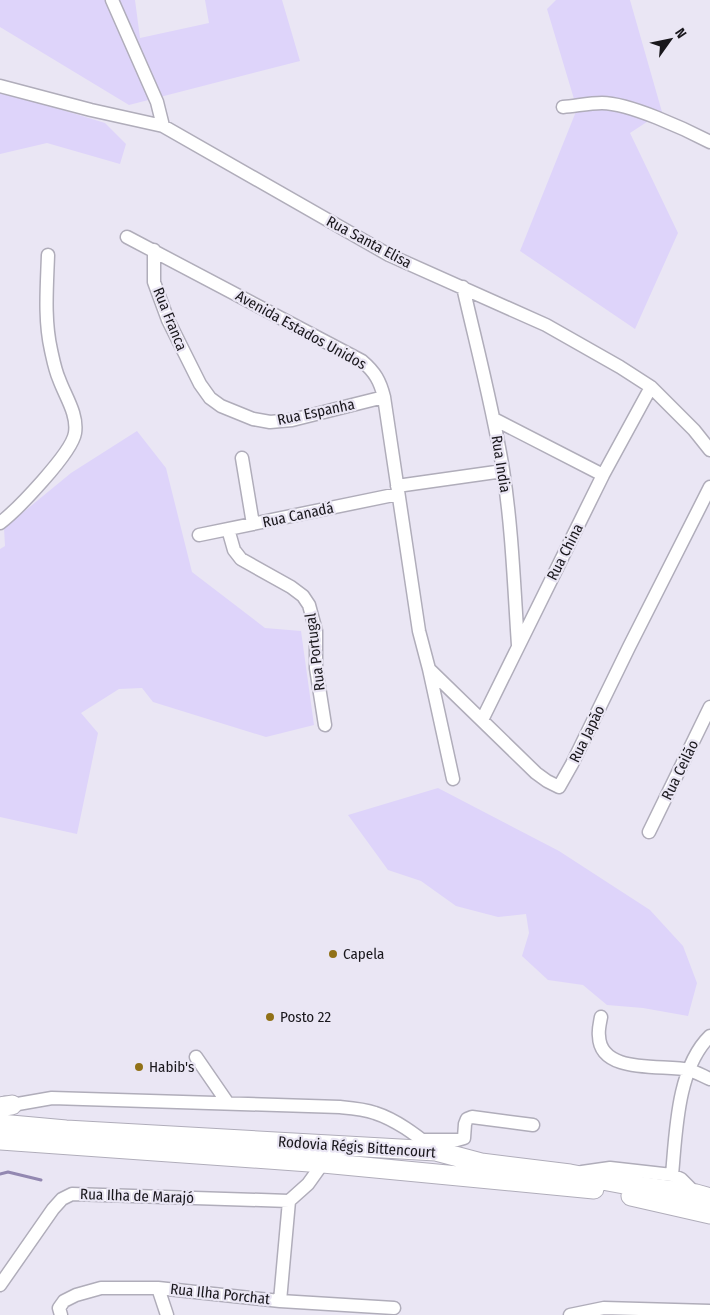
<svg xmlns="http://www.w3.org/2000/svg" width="710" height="1315" viewBox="0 0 710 1315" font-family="'Fira Sans Condensed',sans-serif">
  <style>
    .green { fill: #ded4fa }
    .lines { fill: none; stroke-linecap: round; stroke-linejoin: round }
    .stream { stroke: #9388b1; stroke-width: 3 }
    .minor-casing { stroke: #b0adba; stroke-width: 15 }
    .highway-casing { stroke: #b0adba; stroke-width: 21 }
    .minor { stroke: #fff; stroke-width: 12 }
    .highway { stroke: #fff; stroke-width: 19 }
    .poi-dot { fill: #917117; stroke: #eae6f4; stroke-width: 2 }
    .labels { text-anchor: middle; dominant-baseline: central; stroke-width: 4.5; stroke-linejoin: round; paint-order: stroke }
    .street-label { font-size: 15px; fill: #19171c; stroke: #eae6f4 }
    .poi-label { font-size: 15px; fill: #19171c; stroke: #eae6f4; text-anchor: start }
  </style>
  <rect width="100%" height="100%" fill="#eae6f4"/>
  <path class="green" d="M 0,0 L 135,0 L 140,38 L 209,23 L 205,0 L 282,0 L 300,61 L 129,105 L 0,27 Z
    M 556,0 L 630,0 L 662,112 L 630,133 L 678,233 L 635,329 L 520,251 L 577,109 L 547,9 Z
    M 0,94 L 20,97 L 105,123 L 126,144 L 120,164 L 47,143 L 0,154 Z
    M 137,431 L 166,468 L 192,572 L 265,628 L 301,631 L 314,725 L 266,737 L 153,702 L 142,688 L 119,689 L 81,713 L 98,733 L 77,834 L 0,817 L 0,549 L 5,546 L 4,528 L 71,473 Z
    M 438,788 L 559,851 L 650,910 L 683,946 L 697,983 L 688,1016 L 643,1008 L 607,1005 L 583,985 L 548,980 L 522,956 L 529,933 L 526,914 L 498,917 L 456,906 L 421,881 L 388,870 L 348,815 Z"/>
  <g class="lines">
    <path class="stream" d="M 0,1174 L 8,1172 L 41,1180"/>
    <g class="minor-casing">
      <path id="minor" d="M 112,0 L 157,102 L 163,126
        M 0,86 L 91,110 L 163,126 L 389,255 L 546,325 L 620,367 L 651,387 L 694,430 L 710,450
        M 563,107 C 576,106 589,103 602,103 C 629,103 685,129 710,142
        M 127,237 L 362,361 C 375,372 380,381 384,397 L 419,631 L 429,669 L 536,773 L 547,781 L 559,787 L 572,764 L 629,647 L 710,487
        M 154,250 L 154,282 L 168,320 L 200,384 L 210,398 L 221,406 L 253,419 L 270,422 L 292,420 L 384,397
        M 463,287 C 477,348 493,408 503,470 C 512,527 514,586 518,645
        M 494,419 L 603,475
        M 242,458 L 253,524
        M 397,486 L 503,471
        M 0,523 C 17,510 72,453 75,433 C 78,414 65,396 59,379 C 55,370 53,359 51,350 C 44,319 47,286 48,255
        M 228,529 L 234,550 L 241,559 L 291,587 L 303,596 L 309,605 L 316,631 L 316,668 L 325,725
        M 199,535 L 398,494
        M 429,669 L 453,779
        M 482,720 L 603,475 L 651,387
        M 649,832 L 710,707
        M 601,1017 C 600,1023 598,1030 599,1036 C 600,1075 664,1064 689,1070 C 696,1072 703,1076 710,1079
        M 196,1057 L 227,1102
        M 5,1103 L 12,1105 L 52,1098 L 340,1107 C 351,1108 364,1109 375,1113 C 397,1120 417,1136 435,1150
        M 422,1140 L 457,1140 L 464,1138 L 465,1124 L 467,1119 L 472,1117 L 533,1125
        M 582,1172 L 610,1168 L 672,1175 L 681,1179 L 696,1194
        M 672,1175 C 676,1132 677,1068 710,1036
        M 289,1201 L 308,1184 L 323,1163
        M 0,1285 L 53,1209 L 62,1199 L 72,1194 L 289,1201
        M 158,1288 L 167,1315
        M 280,1301 L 289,1201
        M 61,1315 L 59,1308 L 64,1301 L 76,1295 L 101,1288 L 158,1288 L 280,1301 L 394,1308
        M 570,1315 L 604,1308 L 710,1311"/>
    </g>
    <g class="highway-casing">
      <path id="highway" d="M 0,1107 L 12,1105
        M 0,1124 L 66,1130 L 436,1151 L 481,1163 L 570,1174 L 629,1185 L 696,1194 L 710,1198
        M 0,1140 L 323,1163 L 594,1189
        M 631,1196 L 710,1214"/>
    </g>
    <use href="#minor" class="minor"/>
    <use href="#highway" class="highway"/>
  </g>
  <g class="poi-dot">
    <circle cx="333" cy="954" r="5"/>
    <circle cx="270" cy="1017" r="5"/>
    <circle cx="139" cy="1067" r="5"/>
  </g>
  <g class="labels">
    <g class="street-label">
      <text transform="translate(369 242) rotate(28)">Rua Santa Elisa</text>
      <text transform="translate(170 319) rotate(68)">Rua Franca</text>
      <text transform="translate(301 330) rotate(29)">Avenida Estados Unidos</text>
      <text transform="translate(316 412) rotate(-12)">Rua Espanha</text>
      <text transform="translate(501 464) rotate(81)">Rua India</text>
      <text transform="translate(298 515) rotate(-12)">Rua Canadá</text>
      <text transform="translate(565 552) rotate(-63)">Rua China</text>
      <text transform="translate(315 652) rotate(-97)">Rua Portugal</text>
      <text transform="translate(587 734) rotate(-64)">Rua Japão</text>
      <text transform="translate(680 770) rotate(-64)">Rua Ceilão</text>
      <text transform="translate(357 1147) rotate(4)">Rodovia Régis Bittencourt</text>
      <text transform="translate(137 1196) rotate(2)">Rua Ilha de Marajó</text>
      <text transform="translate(220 1294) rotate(6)">Rua Ilha Porchat</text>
    </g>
    <g class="poi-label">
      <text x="343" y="954">Capela</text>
      <text x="280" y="1017">Posto 22</text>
      <text x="149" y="1067">Habib's</text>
    </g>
  </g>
  <g transform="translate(670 40) rotate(57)" stroke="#eae6f4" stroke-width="4" paint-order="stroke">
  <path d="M0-4L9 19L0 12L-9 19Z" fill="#19171c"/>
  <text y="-8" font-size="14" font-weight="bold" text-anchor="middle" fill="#19171c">N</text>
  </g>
</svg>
